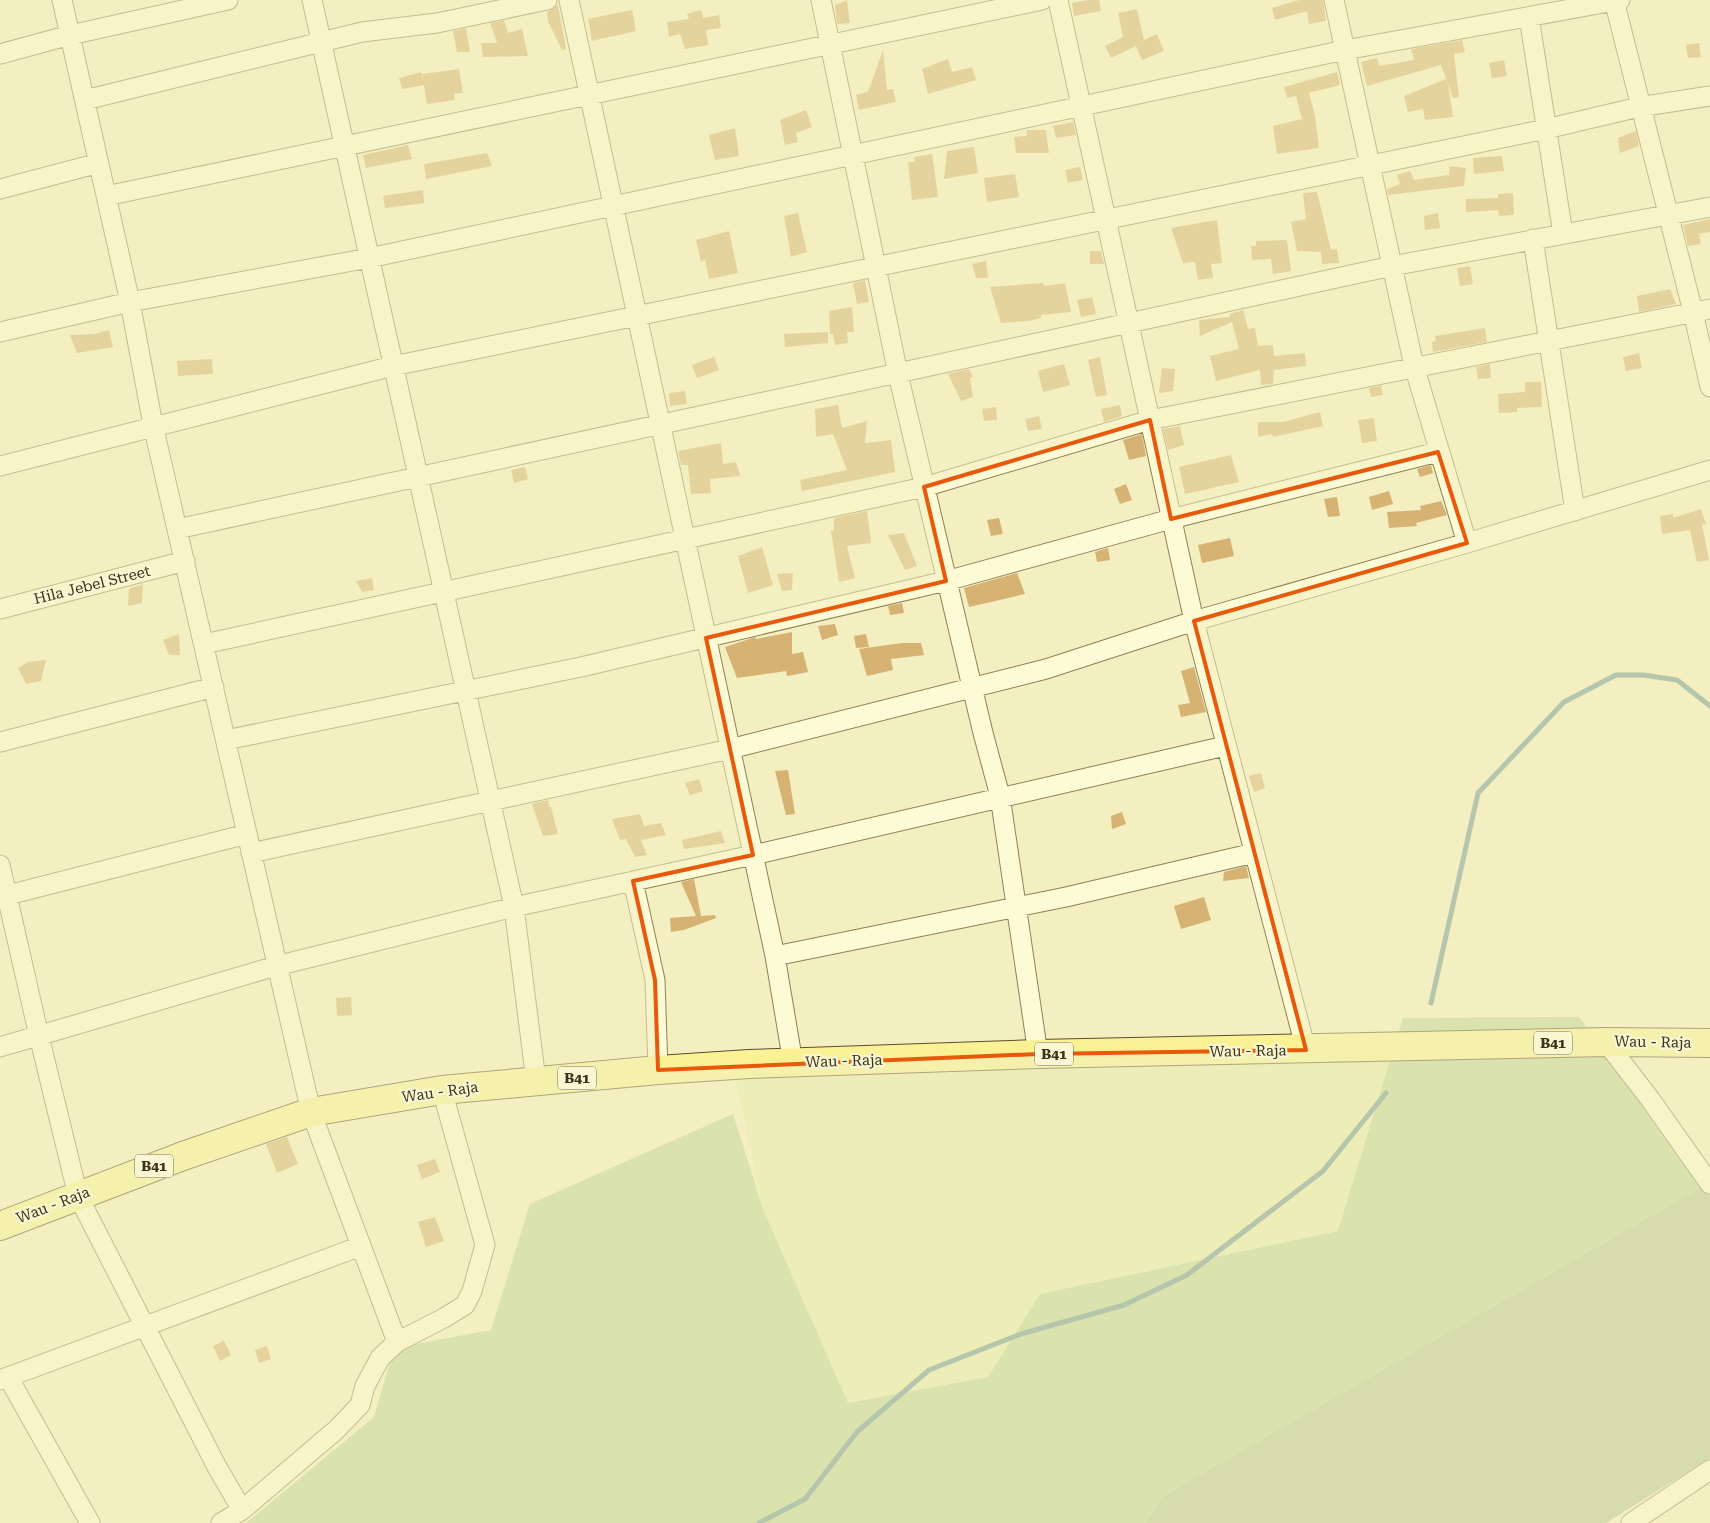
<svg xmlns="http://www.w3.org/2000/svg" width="1710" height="1523" viewBox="0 0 1710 1523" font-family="'Roboto Serif',serif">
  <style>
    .farmland { fill: #e6eaad }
    .green { fill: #bdd394 }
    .cemetery { fill: #b5c694 }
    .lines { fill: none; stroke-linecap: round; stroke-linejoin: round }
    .stream { stroke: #6a9493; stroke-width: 5 }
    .building { fill: #d6b273 }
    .minor-casing { stroke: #8f8156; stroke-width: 21 }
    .primary-casing { stroke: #5c4d2b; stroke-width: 30 }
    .minor { stroke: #fdfad6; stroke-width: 19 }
    .primary { stroke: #faf195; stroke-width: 28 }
    .marked { fill: none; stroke: #e8590c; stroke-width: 4; stroke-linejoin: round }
    .labels { text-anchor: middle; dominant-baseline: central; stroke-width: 4.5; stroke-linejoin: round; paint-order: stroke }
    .shield { fill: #f9f7d2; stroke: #756e53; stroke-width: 1 }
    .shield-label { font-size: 14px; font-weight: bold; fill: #3d331c }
    .street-label { font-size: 15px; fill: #3d331c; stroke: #f9f7d2 }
  </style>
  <rect width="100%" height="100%" fill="#f3efc1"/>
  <path class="farmland" d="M 1392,1057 L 1370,1136 L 1338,1231 L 1040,1294 L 988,1377 L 848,1403 L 763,1209 L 735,1075 Z"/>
  <path class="green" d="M 1579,1017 L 1703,1186 L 1163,1497 L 1146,1523 L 246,1523 L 374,1417 L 394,1348 L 491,1330 L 530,1204 L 733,1114 L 763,1209 L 848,1403 L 988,1377 L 1040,1294 L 1338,1231 L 1403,1018 Z"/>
  <path class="cemetery" d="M 1703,1186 L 1710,1197 L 1710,1458 L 1606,1523 L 1146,1523 L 1162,1497 Z"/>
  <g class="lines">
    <path class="stream" d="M 1431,1003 L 1478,793 L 1564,702 L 1616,675 L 1643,675 L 1677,680 L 1710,706
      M 759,1523 L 805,1499 L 857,1432 L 929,1370 L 1021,1334 L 1124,1305 L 1187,1275 L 1323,1171 L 1386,1093"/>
  </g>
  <path class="building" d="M 847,0 L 850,23 L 837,24 L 835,5 Z
    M 1088,0 L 1099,0 L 1101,11 L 1074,16 L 1072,3 Z
    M 1299,0 L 1323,0 L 1326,21 L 1309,24 L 1307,11 L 1275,20 L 1272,8 Z
    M 558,5 L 566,49 L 562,50 L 548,21 L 547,12 Z
    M 1137,9 L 1144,40 L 1157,34 L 1164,51 L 1142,60 L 1136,46 L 1111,58 L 1105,46 L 1123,37 L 1118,13 Z
    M 632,10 L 636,31 L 592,41 L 588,19 Z
    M 701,10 L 703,18 L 719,15 L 721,28 L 706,30 L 708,45 L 685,49 L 680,34 L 669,37 L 667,22 L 689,19 L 687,14 Z
    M 504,20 L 508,33 L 522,29 L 528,56 L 483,57 L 481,43 L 497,43 L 490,23 Z
    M 466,28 L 470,52 L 457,52 L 453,31 Z
    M 1462,40 L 1465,52 L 1454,54 L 1459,97 L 1453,98 L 1448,84 L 1453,117 L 1425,120 L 1423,109 L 1408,112 L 1404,96 L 1446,79 L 1441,65 L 1367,86 L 1361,62 L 1377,58 L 1379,66 L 1414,60 L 1411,49 Z
    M 1699,43 L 1701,57 L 1688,58 L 1686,45 Z
    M 883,50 L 887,90 L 893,89 L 896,102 L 859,110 L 856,95 L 868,92 Z
    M 948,59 L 952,72 L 972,67 L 976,80 L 928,94 L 922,69 Z
    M 1504,60 L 1507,76 L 1492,78 L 1489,63 Z
    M 459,69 L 463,93 L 454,94 L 455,100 L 427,104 L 422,74 Z
    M 421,72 L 424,85 L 402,89 L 399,78 Z
    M 1337,72 L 1340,85 L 1309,93 L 1315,115 L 1319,148 L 1277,154 L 1273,126 L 1302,119 L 1296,96 L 1287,98 L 1284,87 Z
    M 806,110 L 812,127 L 796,133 L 798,142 L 785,145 L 780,120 Z
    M 1073,122 L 1076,135 L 1056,138 L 1053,126 Z
    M 735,128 L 739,156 L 715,160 L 709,135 Z
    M 1026,130 L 1046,130 L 1049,153 L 1016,153 L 1014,137 L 1027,136 Z
    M 1636,131 L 1639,146 L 1620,153 L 1618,138 Z
    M 408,145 L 412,159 L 366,168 L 363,155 Z
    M 974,147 L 978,173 L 944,179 L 947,151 Z
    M 487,153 L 492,166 L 426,179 L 424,164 Z
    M 932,154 L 938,197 L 912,200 L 908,162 L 915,162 L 914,157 Z
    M 1502,156 L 1504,171 L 1474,174 L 1473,158 Z
    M 1450,166 L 1466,168 L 1464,186 L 1388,195 L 1387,189 L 1400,184 L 1397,175 L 1410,171 L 1414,180 L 1449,175 Z
    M 1080,167 L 1083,180 L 1068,183 L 1065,170 Z
    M 1015,174 L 1019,197 L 987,202 L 984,178 Z
    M 423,190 L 424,203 L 385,208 L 383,196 Z
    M 1317,192 L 1331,250 L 1337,249 L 1339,263 L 1322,264 L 1321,252 L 1297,251 L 1291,222 L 1306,219 L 1303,193 Z
    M 1513,193 L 1514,215 L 1499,216 L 1498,210 L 1466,212 L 1466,199 L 1498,198 L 1498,194 Z
    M 798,213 L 807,252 L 791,257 L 784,216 Z
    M 1438,213 L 1440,228 L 1425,230 L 1424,216 Z
    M 1710,219 L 1710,232 L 1699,234 L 1701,244 L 1688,246 L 1683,225 Z
    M 1217,220 L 1222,263 L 1211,264 L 1213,278 L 1198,280 L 1195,262 L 1183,263 L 1171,228 Z
    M 729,231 L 738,273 L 709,279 L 705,260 L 701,262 L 696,240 Z
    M 1287,240 L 1291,271 L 1273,274 L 1271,259 L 1252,260 L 1251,246 L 1256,246 L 1256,241 Z
    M 1090,251 L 1101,251 L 1104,264 L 1090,264 Z
    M 986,261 L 988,278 L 976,278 L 972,264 Z
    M 1470,266 L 1473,284 L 1460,286 L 1457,268 Z
    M 865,280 L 869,302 L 857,304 L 853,283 Z
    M 1043,283 L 1044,286 L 1065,283 L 1071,312 L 1041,315 L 1041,318 L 1029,321 L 1001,323 L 990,287 Z
    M 1670,289 L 1676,304 L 1639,312 L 1637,296 Z
    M 1092,297 L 1096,314 L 1081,317 L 1077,300 Z
    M 852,307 L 854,332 L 847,332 L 848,343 L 835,345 L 833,334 L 830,334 L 829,311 Z
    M 1243,310 L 1248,329 L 1255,328 L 1258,346 L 1273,345 L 1274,356 L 1305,353 L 1306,366 L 1274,370 L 1273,384 L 1261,385 L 1260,370 L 1216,381 L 1210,356 L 1239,349 L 1232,322 L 1200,336 L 1199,320 L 1230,317 L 1230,314 Z
    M 1485,328 L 1487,342 L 1433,352 L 1432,342 L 1436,341 L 1435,336 Z
    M 109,330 L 113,347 L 77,353 L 70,335 L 95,334 Z
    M 828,332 L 828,343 L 785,347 L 784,334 Z
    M 1639,353 L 1642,368 L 1626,371 L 1623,357 Z
    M 714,357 L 719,370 L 697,378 L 692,365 Z
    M 1100,357 L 1107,395 L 1096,397 L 1088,360 Z
    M 212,359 L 213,374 L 178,376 L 177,361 Z
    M 1064,364 L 1070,385 L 1043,392 L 1038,371 Z
    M 1490,364 L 1491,378 L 1478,379 L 1476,367 Z
    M 1162,368 L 1175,369 L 1173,391 L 1159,393 Z
    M 969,369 L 973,377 L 970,378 L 973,397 L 961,401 L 948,374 Z
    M 1525,382 L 1541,382 L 1542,407 L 1517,408 L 1517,412 L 1499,413 L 1498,394 L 1525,392 Z
    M 1381,386 L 1383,395 L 1371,397 L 1369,388 Z
    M 685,391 L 687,404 L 670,406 L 669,393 Z
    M 838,405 L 842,428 L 867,421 L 865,443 L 891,440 L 895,472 L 802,491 L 800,480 L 847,470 L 833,434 L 816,437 L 815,409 Z
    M 1120,405 L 1122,416 L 1104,422 L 1101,409 Z
    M 996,407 L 997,420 L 984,421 L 982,409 Z
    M 1320,412 L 1323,426 L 1273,437 L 1272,434 L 1258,437 L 1258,422 L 1283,422 Z
    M 1039,416 L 1042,429 L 1028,431 L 1025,419 Z
    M 1374,418 L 1377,441 L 1362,443 L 1358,420 Z
    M 1180,426 L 1184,445 L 1168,450 L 1163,429 Z
    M 1142,434 L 1146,456 L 1129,460 L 1123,440 Z
    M 721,443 L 723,464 L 736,462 L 740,476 L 710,479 L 711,493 L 691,494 L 688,465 L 681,465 L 678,451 Z
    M 1231,455 L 1239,482 L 1185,494 L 1179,467 Z
    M 1431,465 L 1433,473 L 1420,477 L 1417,469 Z
    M 525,467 L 528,479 L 514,483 L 511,470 Z
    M 1126,484 L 1132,500 L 1120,504 L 1114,489 Z
    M 1389,491 L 1393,504 L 1372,510 L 1369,497 Z
    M 1337,497 L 1340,516 L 1328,517 L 1324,499 Z
    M 1441,501 L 1447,515 L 1416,523 L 1417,526 L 1389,528 L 1387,512 L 1421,510 L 1420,506 Z
    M 1701,509 L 1706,524 L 1702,525 L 1709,560 L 1697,562 L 1690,530 L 1662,534 L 1660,516 L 1673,514 L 1673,518 Z
    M 867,511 L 871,543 L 847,546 L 855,578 L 839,582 L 831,531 L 834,530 L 834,518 Z
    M 999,518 L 1003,534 L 991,536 L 987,520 Z
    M 904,533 L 917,566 L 905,570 L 888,535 Z
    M 1230,538 L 1234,556 L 1202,563 L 1198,545 Z
    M 762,547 L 773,585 L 748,593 L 738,556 Z
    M 1108,548 L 1110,560 L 1097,562 L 1095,552 Z
    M 793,573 L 792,590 L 782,591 L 777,574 Z
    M 1017,573 L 1025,594 L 969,607 L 964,588 Z
    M 372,578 L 374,590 L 362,592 L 356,581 Z
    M 143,584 L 142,603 L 128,606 L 129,589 Z
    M 902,603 L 904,613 L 890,615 L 888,606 Z
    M 835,624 L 838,635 L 822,640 L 818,626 Z
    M 792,632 L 792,654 L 803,652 L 808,672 L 787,676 L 786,671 L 737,678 L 725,647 L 755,637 L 756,639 Z
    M 179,634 L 180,655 L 169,655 L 163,640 Z
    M 866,634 L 869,647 L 856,648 L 854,636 Z
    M 902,643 L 921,643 L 924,655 L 891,659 L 893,670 L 867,676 L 859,649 Z
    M 46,660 L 41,681 L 26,684 L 18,668 L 28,662 Z
    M 1194,667 L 1206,712 L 1181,717 L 1178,705 L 1190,703 L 1181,671 Z
    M 788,770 L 795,814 L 786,815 L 775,771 Z
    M 1261,773 L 1265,788 L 1254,792 L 1249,776 Z
    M 699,779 L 703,791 L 690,795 L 685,783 Z
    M 548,800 L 549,807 L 551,807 L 558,834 L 543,836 L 532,804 Z
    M 1122,812 L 1126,824 L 1112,829 L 1111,816 Z
    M 640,814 L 644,826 L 661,823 L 666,835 L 641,840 L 647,855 L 635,857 L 626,839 L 620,840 L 612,819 Z
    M 721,831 L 725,843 L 684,849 L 682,840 Z
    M 1246,866 L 1249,878 L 1223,881 L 1224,872 Z
    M 694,879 L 701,916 L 715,915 L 716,918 L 684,930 L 671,932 L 670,918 L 696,916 L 681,882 Z
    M 1204,897 L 1211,920 L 1181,929 L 1174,906 Z
    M 351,997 L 352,1015 L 337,1016 L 336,998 Z
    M 287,1137 L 298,1164 L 277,1173 L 266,1144 Z
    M 435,1159 L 440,1172 L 422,1179 L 417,1165 Z
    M 435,1217 L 444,1241 L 426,1247 L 418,1222 Z
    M 224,1341 L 231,1355 L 220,1361 L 213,1346 Z
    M 267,1346 L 271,1359 L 259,1363 L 255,1350 Z"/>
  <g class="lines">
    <g class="minor-casing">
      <path id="minor" d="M 62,0 L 130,302 L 153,425 L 311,1112 L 397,1342
        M 312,0 L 514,907 L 536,1081
        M 569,0 L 775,956 L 793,1063
        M 821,0 L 898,374 L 983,733 L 1000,796 L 1038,1054
        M 1058,0 L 1194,621 L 1306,1050
        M 1334,0 L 1414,366 L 1467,543
        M 1614,0 L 1693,312 L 1710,387
        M 1529,17 L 1563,234
        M 0,54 L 70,35 L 228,0
        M 85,100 L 362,32 L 437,23 L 547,0
        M 0,189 L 99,163
        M 106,196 L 1042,0
        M 1533,239 L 1575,511
        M 0,332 L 130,302 L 369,258 L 1345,50 L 1620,0
        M 0,466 L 393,366 L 1546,129 L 1639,107 L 1710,96
        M 177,529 L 1392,266 L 1710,207
        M 0,609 L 185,561
        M 204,644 L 924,487 L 1150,420 L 1710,309
        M 226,740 L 581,667 L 946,581 L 1171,519 L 1438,452
        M 0,742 L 214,687
        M 251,853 L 730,749 L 1046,669 L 1194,621 L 1467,543 L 1710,470
        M 0,865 L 39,1036 L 78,1196 L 217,1467 L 242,1510
        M 633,881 L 655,980 L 658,1070
        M 0,897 L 247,834
        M 775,956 L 1066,897 L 1254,853
        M 1606,1042 L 1650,1099 L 1710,1184
        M 0,1047 L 276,966 L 514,907 L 753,855 L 1225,746
        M 8,1377 L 90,1523
        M 0,1380 L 361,1246
        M 221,1523 L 242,1510 L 336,1430 L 360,1405 L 365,1386 L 380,1358 L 397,1342 L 444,1318 L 465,1305 L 472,1291 L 485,1245 L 442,1090
        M 1631,1523 L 1710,1470"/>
    </g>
    <g class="primary-casing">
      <path id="primary" d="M 0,1226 L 183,1156 L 311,1112 L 442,1090 L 658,1070 L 749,1064 L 1038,1054 L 1606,1042 L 1710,1043"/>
    </g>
    <use href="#minor" class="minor"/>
    <use href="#primary" class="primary"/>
  </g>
  <path d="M0 0H1710V1523H0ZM 1150,420 L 1171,519 L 1438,452 L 1467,543 L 1194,621 L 1306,1050 L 1038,1054 L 658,1070 L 655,980 L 633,881 L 753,855 L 706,638 L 946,581 L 924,487 Z" fill="#f3efc1" fill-opacity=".55" fill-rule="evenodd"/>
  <path class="marked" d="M 1150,420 L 1171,519 L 1438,452 L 1467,543 L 1194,621 L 1306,1050 L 1038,1054 L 658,1070 L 655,980 L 633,881 L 753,855 L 706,638 L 946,581 L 924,487 Z"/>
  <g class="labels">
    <g class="shield">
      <rect x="1534" y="1031.5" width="38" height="23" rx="4"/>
      <rect x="1035" y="1042.5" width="38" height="23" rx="4"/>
      <rect x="558" y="1066.5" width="38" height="23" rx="4"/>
      <rect x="135" y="1154.5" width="38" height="23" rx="4"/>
    </g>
    <g class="shield-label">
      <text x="1553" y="1043">B41</text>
      <text x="1054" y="1054">B41</text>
      <text x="577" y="1078">B41</text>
      <text x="154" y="1166">B41</text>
    </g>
    <g class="street-label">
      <text transform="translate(92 585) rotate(-14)">Hila Jebel Street</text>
      <text transform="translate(1653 1042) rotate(1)">Wau - Raja</text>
      <text transform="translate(1248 1051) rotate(-1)">Wau - Raja</text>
      <text transform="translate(844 1061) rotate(-2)">Wau - Raja</text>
      <text transform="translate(440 1092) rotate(-8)">Wau - Raja</text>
      <text transform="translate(53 1205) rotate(-21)">Wau - Raja</text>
    </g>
  </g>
</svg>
